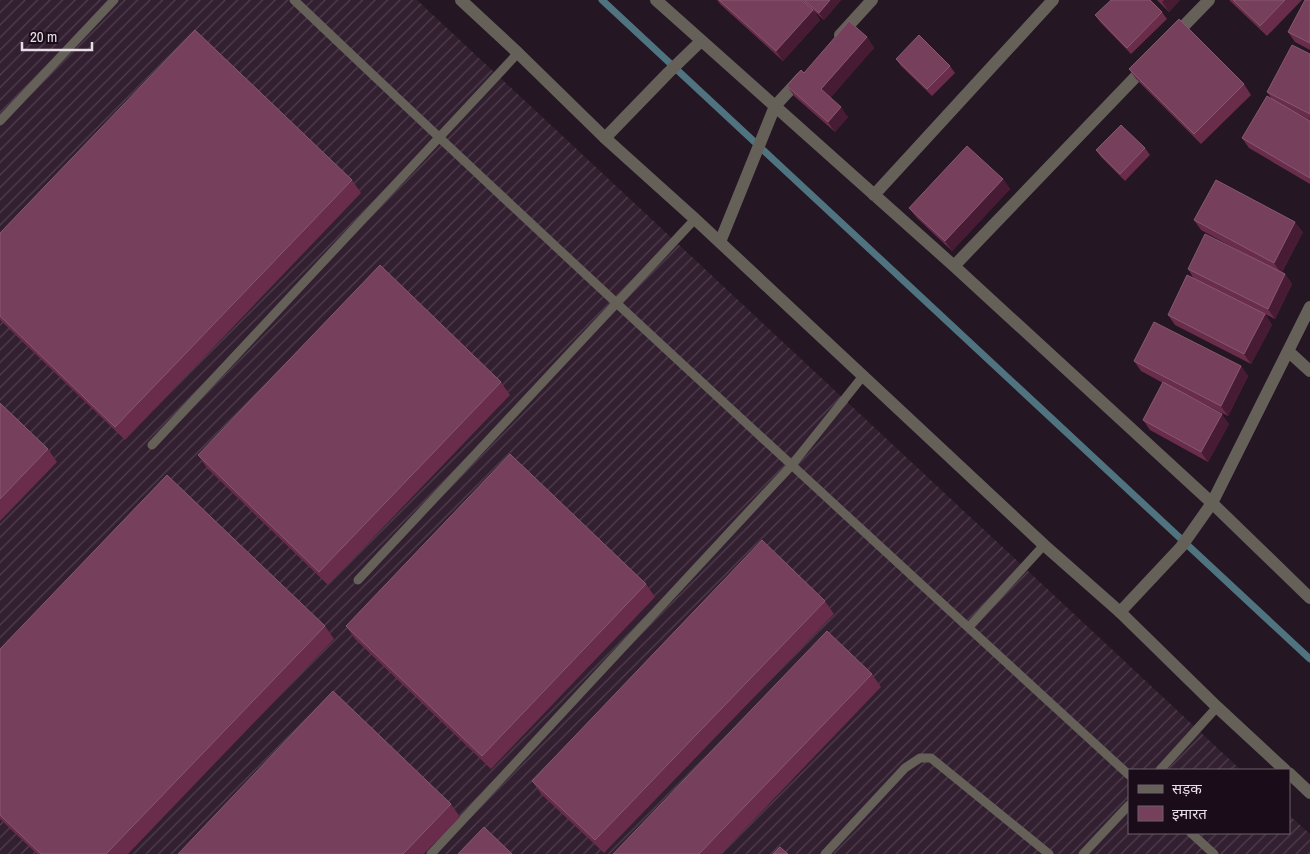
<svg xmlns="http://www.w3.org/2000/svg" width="1310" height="854" viewBox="0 0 1310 854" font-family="'Archivo Narrow','Noto Sans Devanagari',sans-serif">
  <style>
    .industrial { fill: url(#industrial-furrows) }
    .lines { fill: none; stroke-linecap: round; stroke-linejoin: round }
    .stream { stroke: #4f7480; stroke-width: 7 }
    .service { stroke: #666158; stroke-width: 9 }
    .minor { stroke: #666158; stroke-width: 12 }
    .tertiary { stroke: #666158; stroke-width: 12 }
    .wall { fill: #692c4b }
    .shaded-wall { fill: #471b34 }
    .building { fill: #763f5b; stroke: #885871 }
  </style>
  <defs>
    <pattern id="industrial-furrows" width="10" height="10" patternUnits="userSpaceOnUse" patternTransform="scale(1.25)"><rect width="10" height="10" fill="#321f30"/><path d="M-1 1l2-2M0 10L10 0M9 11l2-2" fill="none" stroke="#503f4e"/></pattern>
  </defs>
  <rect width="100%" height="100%" fill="#241623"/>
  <path class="industrial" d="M 0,0 L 417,0 L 1241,770 L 1129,770 L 1129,833 L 1289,833 L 1289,815 L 1310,834 L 1310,854 L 0,854 Z"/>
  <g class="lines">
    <path class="stream" d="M 602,0 L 1310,659"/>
    <path class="service" d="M 294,0 C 569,262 849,518 1129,775
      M 0,121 L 114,0
      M 152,445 L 518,53
      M 358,580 L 695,219
      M 969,627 L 1044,545
      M 1160,770 L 1217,707
      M 1191,833 L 1214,854
      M 431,854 L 791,466 L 863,376
      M 825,854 L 905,768 L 920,758 L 931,758 L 1049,854
      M 1083,854 L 1129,805"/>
    <path class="minor" d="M 656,0 L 954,266 L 1212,503 L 1310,598
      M 840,35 L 872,0
      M 1173,37 L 1209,0
      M 605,138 L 668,73 L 701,41
      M 874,195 L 1053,0
      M 720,242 L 775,106 L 801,78
      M 954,266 L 1146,66
      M 1288,351 L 1310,371
      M 1120,612 L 1181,547 L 1212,503 L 1310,307"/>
    <path class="tertiary" d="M 461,0 L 518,53 L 605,138 L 695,219 L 1044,545 L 1120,612 L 1217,707 L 1285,770
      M 1289,773 L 1310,793"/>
  </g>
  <path class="wall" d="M 717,0 L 841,0 L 824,20 L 814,11 L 820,20 L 783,61 L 720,4 Z
    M 1157,0 L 1180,0 L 1169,12 Z
    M 1229,0 L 1302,0 L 1267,36 Z
    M 1310,0 L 1310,50 L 1295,42 L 1288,32 Z
    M 1162,12 L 1167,19 L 1131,54 L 1100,22 L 1095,15 Z
    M 867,37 L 874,48 L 830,97 L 848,117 L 835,132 L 794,96 L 787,86 L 804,73 Z
    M 1310,54 L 1310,120 L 1297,113 L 1310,121 L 1310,184 L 1249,148 L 1242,138 L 1272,99 L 1267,92 Z
    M 896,59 L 950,66 L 955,73 L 932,96 L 901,66 Z
    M 1129,69 L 1244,84 L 1251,95 L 1201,144 L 1136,79 Z
    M 1145,148 L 1150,155 L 1125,181 L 1101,157 L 1096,150 Z
    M 1003,179 L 1010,189 L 952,251 L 917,218 L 909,208 Z
    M 352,180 L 361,193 L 125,440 L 0,320 L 0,233 Z
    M 1194,220 L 1303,232 L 1282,272 L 1285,274 L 1292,284 L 1275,319 L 1233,298 L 1265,314 L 1272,325 L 1251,364 L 1175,325 L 1168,315 L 1194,279 L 1188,269 L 1243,253 L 1201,230 Z
    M 1134,361 L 1241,366 L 1248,376 L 1228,416 L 1181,392 L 1229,424 L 1208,462 L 1150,430 L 1143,420 L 1163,383 L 1141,371 Z
    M 501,382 L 510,395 L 328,585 L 207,468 L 198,455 Z
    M 0,403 L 48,449 L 57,462 L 0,521 Z
    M 646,584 L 655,597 L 491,769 L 355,639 L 346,626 Z
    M 825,601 L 834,614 L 604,853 L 541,794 L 532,781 Z
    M 325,626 L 334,639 L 128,854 L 37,854 L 0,819 L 0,649 Z
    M 872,674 L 881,687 L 721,854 L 613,854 Z
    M 451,804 L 460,817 L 424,854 L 178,854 Z"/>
  <path class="shaded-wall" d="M 830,0 L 841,0 L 824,20 L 819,13 Z
    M 1164,0 L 1180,0 L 1169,12 L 1162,2 Z
    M 813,10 L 820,20 L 783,61 L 776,51 Z
    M 867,37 L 874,48 L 829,100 L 821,89 Z
    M 841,107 L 848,117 L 835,132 L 828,122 Z
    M 1003,179 L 1010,189 L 952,251 L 945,241 Z
    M 1295,222 L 1303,232 L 1281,273 L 1274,263 Z
    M 1285,274 L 1292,284 L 1275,319 L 1268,309 Z
    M 1265,314 L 1272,325 L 1251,364 L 1244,354 Z
    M 1241,366 L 1248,376 L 1228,416 L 1221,406 Z
    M 1222,414 L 1229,424 L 1208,462 L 1201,452 Z"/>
  <path class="building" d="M 719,0 L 802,0 L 813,10 L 776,51 Z
    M 804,0 L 830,0 L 819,13 Z
    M 1111,0 L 1150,0 L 1162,12 L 1127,48 L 1095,15 Z
    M 1233,0 L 1285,0 L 1260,26 Z
    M 1305,0 L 1310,0 L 1310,43 L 1288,32 Z
    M 1179,19 L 1244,84 L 1194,134 L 1129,69 Z
    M 849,21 L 867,37 L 821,89 L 841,107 L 828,122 L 787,86 L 801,70 L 804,73 Z
    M 195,30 L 352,180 L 115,427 L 0,316 L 0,233 Z
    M 919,35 L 950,66 L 927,89 L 896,59 Z
    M 1292,45 L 1310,54 L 1310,114 L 1267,92 Z
    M 1267,96 L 1310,121 L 1310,178 L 1242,138 Z
    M 1121,125 L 1145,148 L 1120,174 L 1096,150 Z
    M 967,146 L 1003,179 L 945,241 L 909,208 Z
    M 1216,180 L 1295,222 L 1274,263 L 1194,220 Z
    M 1205,234 L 1285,274 L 1268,309 L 1188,269 Z
    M 380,265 L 501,382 L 319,572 L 198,455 Z
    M 1187,275 L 1265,314 L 1244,354 L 1168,315 Z
    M 1154,322 L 1241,366 L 1221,406 L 1134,361 Z
    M 1163,382 L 1222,414 L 1201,452 L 1143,420 Z
    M 0,403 L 48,449 L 0,499 Z
    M 510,454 L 646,584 L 482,756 L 346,626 Z
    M 167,475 L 325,626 L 106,854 L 41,854 L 0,815 L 0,649 Z
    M 762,540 L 825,601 L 595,840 L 532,781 Z
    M 827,631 L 872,674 L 699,854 L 613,854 Z
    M 333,691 L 451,804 L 403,854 L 178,854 Z
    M 484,827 L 512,854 L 458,854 Z
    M 780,847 L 788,854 L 773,854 Z"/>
  <rect x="1128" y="769" width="162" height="65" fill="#1a0d19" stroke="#6c606b"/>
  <rect x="1138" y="785" width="25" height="8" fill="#666158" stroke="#6c606b"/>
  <text x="1172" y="794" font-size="15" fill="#e7dde6">सड़क</text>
  <rect x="1138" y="806" width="25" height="15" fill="#763f5b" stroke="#6c606b"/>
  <text x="1172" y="819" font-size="15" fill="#e7dde6">इमारत</text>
  <path d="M22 42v8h70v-8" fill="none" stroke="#e7dde6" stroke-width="2.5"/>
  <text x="30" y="42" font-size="15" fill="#e7dde6" stroke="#1a0d19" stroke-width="4" paint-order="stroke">20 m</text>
</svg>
